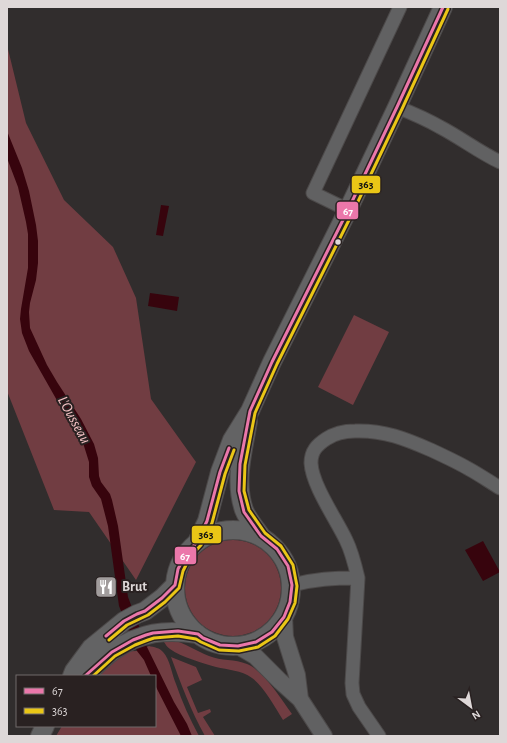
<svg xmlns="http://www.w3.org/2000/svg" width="507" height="743" viewBox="0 0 507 743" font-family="'Alegreya Sans',sans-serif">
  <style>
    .green { fill: #713d42 }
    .water { fill: #37040d }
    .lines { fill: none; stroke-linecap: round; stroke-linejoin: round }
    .minor-casing { stroke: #4c4949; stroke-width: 15 }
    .tertiary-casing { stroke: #4c4949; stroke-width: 18 }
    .secondary-casing { stroke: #4c4949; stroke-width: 20 }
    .minor { stroke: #616162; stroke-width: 13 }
    .tertiary { stroke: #616162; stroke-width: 16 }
    .secondary { stroke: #636364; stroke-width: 18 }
    .bus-1-casing { stroke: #292121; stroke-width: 6 }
    .bus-2-casing { stroke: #292121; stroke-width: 6 }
    .bus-1 { stroke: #eb77aa; stroke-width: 3 }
    .bus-2 { stroke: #eac616; stroke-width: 3 }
    .bus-dot { fill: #ded8d8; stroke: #292121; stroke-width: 1.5 }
    .labels { text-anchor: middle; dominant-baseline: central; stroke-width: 4; stroke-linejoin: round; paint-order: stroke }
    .poi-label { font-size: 14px; font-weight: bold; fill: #ded8d8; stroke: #292121; text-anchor: start }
    .water-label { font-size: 15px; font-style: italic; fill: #f4c2c4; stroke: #292121 }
    .line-badge { stroke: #292121; stroke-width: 1.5 }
    .badge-label { font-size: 11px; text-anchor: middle; font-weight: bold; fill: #fff }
    .pale-badge-label { font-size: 11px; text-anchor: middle; font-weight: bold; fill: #111 }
  </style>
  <rect width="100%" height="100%" fill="#312d2d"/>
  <path class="green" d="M 7,45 L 26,123 L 64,200 L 113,247 L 136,298 L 151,399 L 196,462 L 136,580 L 89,512 L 54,510 L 7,391 Z
    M 354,315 L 389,332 L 353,405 L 318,387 Z
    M185 588a48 48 0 1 1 96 0a48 48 0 1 1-96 0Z
    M 172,640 C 185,643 196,651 209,656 C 221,661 235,659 247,664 C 264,671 281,699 292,714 L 283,720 C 274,706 264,687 252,678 C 241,670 228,670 216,667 C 203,663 181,657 170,649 C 167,647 166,645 164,642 Z
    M 149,646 C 154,647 160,648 163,652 C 170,659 172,675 176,684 C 182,702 190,719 199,736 L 56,736 L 62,726 L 155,726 L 155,676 L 91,676 L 106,652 L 137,651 Z
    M 171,657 L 196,667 L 202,680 L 187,687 L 198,713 L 210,709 L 211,712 L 203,717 L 215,736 L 205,736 C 191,711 181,684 171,657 Z"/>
  <path class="water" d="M 7,131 L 22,168 L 29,191 L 36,225 L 38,241 L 38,263 L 36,280 L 30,303 L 29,312 L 30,328 L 47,365 L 57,382 L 81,419 L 94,444 L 98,458 L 99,476 L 101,482 L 110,494 L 112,500 L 118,526 L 128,597 L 147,647 L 174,702 L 187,724 L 192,736 L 181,736 L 155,685 L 155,676 L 151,676 L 144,660 L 137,651 L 119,606 L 108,526 L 101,499 L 92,486 L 89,477 L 89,462 L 84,446 L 81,436 L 63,411 L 42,374 L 29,351 L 22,333 L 20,319 L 21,309 L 28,268 L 28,234 L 26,222 L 18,187 L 7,158 Z
    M 161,205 L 169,206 L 163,236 L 156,235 Z
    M 150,293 L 179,297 L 177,311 L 148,306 Z
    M 483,541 L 500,572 L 483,581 L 465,550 Z"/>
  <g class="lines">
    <g class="minor-casing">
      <path id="minor" d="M 397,107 C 412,113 426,119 440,127 C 461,138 479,152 500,162
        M 348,210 L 313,193 L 400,7
        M 292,585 C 315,579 333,578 358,578
        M 379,736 L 359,707 L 353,694 L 352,683 L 358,578 C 355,565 352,552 346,540 C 336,519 312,485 311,463 C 311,451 317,445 326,439 C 335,433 345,431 355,431 C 384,430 406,439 431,450 C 444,456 457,462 469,469 C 480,475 490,482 500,488"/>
    </g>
    <g class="tertiary-casing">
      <path id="tertiary" d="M 284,617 L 285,637 L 297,675 L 300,699
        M 238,646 L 255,656 L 280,681 L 300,699 L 324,736"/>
    </g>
    <g class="secondary-casing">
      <path id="secondary" d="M 248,421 C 243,451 234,481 244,510 C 247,518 256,529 261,536
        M175 588a58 58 0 1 1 116 0a58 58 0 1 1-116 0Z
        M 197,542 L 207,521 L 220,472 L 232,440 L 250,411 L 272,362 L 348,210 L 397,107 L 443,7
        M 72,676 L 74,671 L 91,648 L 124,621 L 137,614 L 145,611 L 162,598 L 175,585
        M 85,676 C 94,668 103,658 113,651 C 141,632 164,629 198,634
        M 40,736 L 45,726"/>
    </g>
    <use href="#minor" class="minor"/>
    <use href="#tertiary" class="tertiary"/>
    <use href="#secondary" class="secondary"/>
    <g class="bus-1-casing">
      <path id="bus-1" d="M 106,636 L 124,621 L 137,614 L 145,611 L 162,598 L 175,585 L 178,569 L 186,554 L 197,542 L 207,521 L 220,472 L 229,448
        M 85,676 L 112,652 L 133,640 L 146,635 L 153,633 L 178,631 L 198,634 L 203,638 L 220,645 L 238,646 L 256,642 L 272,632 L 284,617 L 290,602 L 292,585 L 288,566 L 277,549 L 261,536 L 244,512 L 239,491 L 240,464 L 250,411 L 272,362 L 348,210 L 397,107 L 443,7"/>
    </g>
    <g class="bus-2-casing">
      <path id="bus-2" d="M 109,640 L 127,625 L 148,615 L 165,602 L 179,588 L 183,571 L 190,557 L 201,545 L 212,523 L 225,474 L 234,450
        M 93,676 L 115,656 L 135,645 L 148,640 L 154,638 L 178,636 L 196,639 L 201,642 L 219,650 L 239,651 L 258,647 L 275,636 L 288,619 L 295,603 L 297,586 L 293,565 L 281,546 L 265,533 L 249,510 L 244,491 L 245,465 L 255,413 L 277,364 L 353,212 L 402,109 L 448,9"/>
    </g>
    <use href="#bus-1" class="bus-1"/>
    <use href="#bus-2" class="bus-2"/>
  </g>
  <defs>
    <g id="restaurant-square" transform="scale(1.15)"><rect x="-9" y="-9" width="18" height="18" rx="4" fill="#a19c9c" stroke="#292121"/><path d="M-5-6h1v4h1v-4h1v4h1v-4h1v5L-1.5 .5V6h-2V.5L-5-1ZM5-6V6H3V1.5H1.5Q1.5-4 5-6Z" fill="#fff"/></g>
  </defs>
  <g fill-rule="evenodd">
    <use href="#restaurant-square" x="106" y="587"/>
  </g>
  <circle class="bus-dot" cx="338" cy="242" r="3.5"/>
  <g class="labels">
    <g class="poi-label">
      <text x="122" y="587">Brut</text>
    </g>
    <g class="water-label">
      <text transform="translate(74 420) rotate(61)">L'Ousseau</text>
    </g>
  </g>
  <g class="line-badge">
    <rect x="351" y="175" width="30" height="19" rx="4" fill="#eac616"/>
    <rect x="336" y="201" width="23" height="19" rx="4" fill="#eb77aa"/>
    <rect x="191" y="525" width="31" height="19" rx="4" fill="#eac616"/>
    <rect x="174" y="546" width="23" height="19" rx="4" fill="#eb77aa"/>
  </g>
  <g class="badge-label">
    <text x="348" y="215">67</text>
    <text x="185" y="560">67</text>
  </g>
  <g class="pale-badge-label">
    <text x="366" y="188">363</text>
    <text x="206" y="538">363</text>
  </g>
  <rect width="507" height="743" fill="none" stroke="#ded8d8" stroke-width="16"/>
  <rect x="16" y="675" width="140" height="52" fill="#292121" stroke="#716a6a"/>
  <rect x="24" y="688" width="20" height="6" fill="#eb77aa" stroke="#716a6a"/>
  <text x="52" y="695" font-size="12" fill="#ded8d8">67</text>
  <rect x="24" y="708" width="20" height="6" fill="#eac616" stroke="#716a6a"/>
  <text x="52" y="715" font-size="12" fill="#ded8d8">363</text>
  <g transform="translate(471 707) rotate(148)" stroke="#292121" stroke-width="3" paint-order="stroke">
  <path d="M0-3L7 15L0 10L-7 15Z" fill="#ded8d8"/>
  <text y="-6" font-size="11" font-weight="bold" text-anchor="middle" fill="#ded8d8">N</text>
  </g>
</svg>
